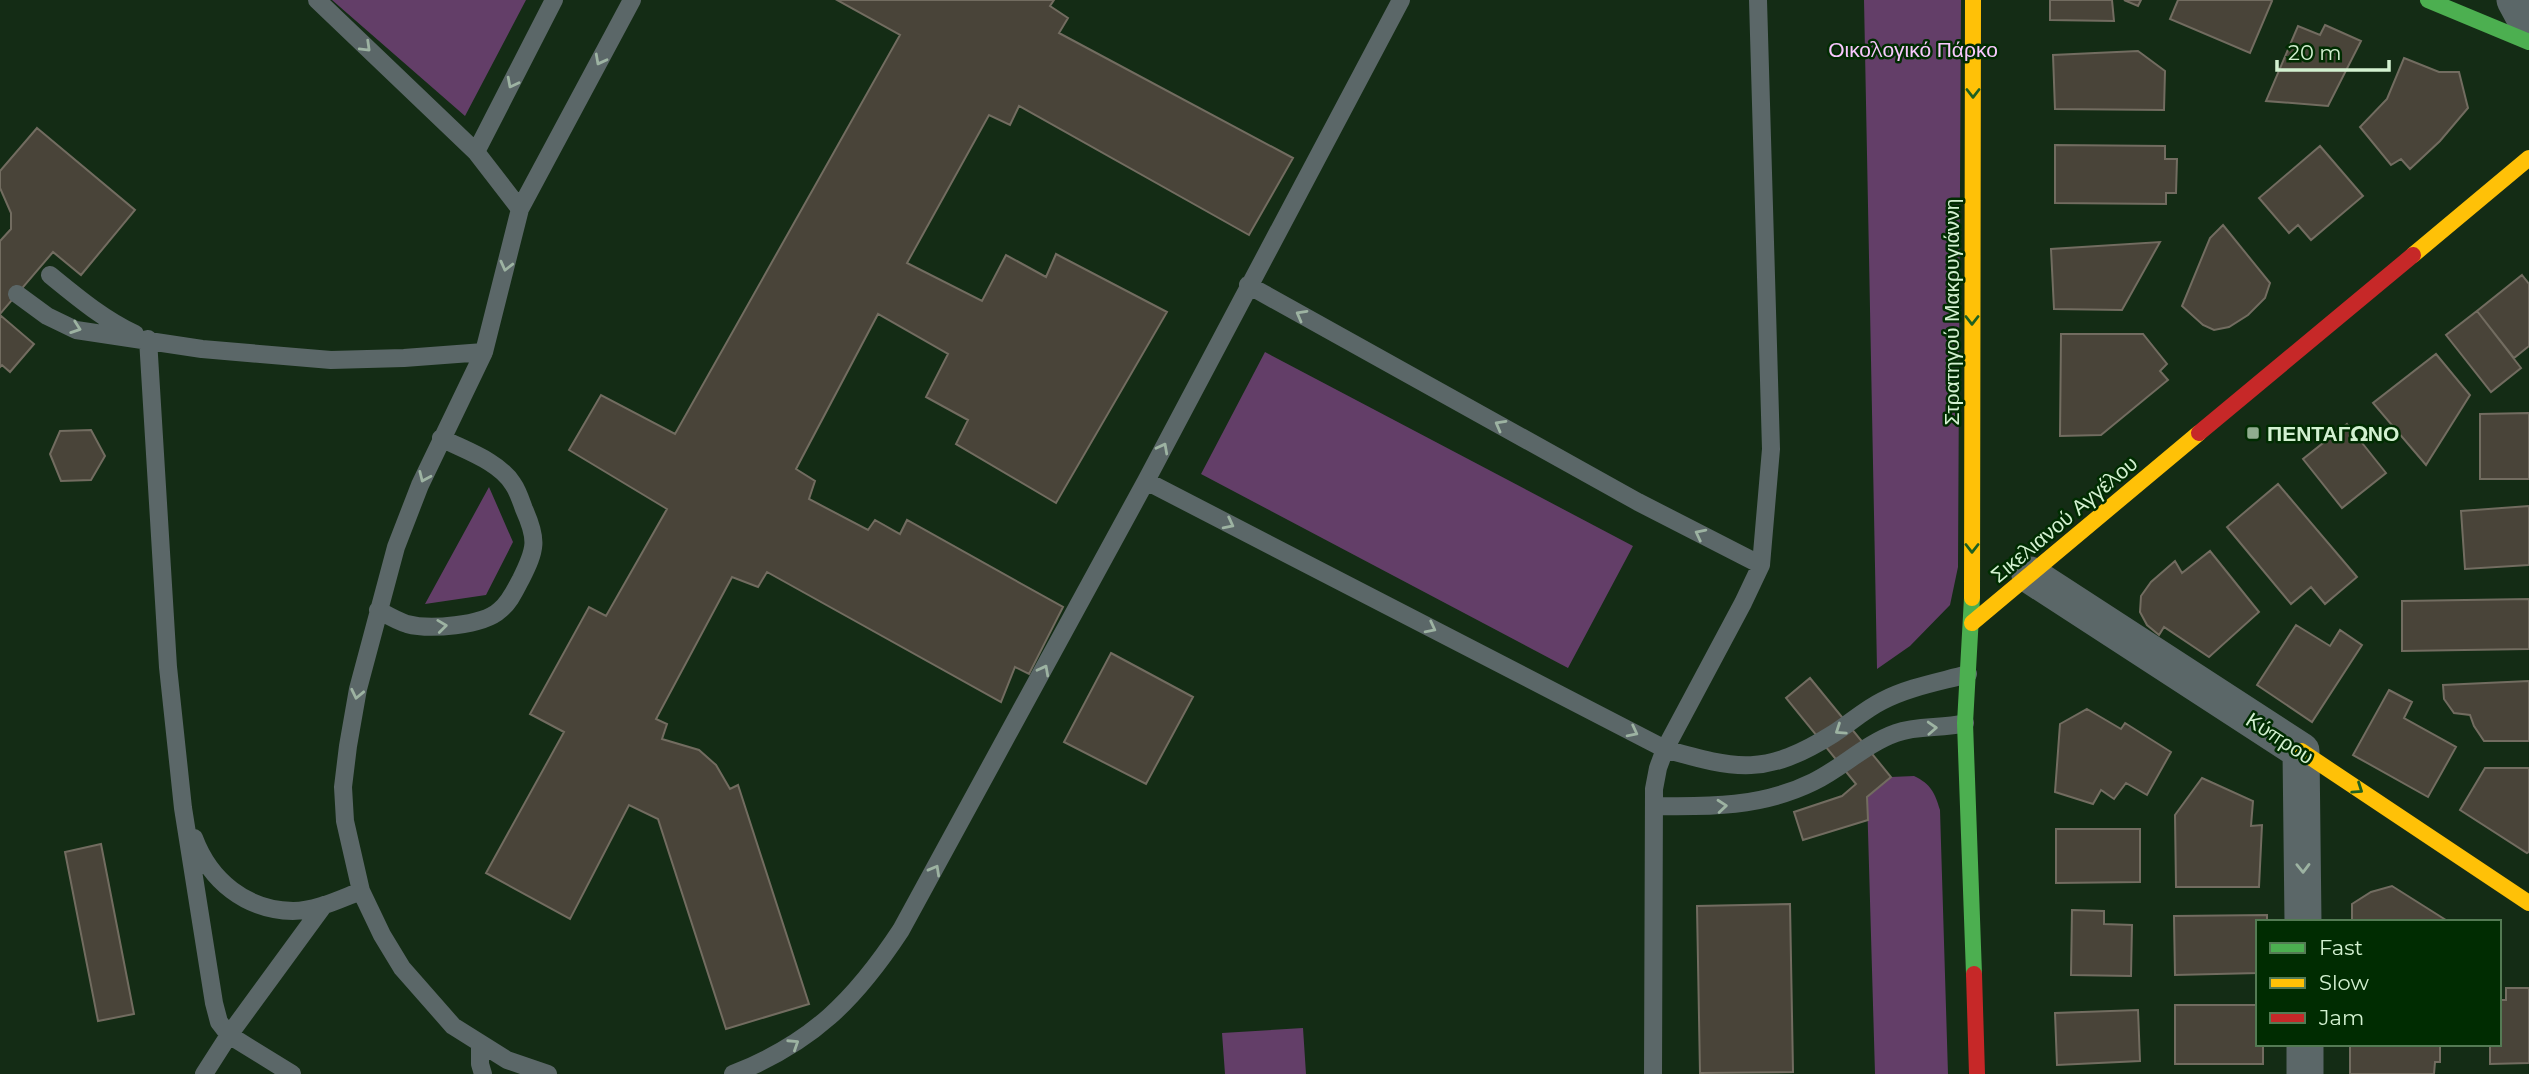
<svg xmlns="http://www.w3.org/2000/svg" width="2529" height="1074" viewBox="0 0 2529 1074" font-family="Montserrat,sans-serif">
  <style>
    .green { fill: #633e68 }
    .building { fill: #494439; stroke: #726c60; stroke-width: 2 }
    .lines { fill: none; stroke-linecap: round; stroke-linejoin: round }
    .lane { stroke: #5b6768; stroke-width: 18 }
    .street { stroke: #5b6768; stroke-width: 37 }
    .fast { stroke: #4caf50; stroke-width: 16 }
    .slow { stroke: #ffc107; stroke-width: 16 }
    .jam { stroke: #c62828; stroke-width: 16 }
    .oneway { stroke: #9db3a2 }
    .oneway2 { stroke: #1e6021 }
    .poi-dot { fill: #90ac8f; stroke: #002c01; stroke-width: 2.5 }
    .labels { text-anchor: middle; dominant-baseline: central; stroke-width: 5; stroke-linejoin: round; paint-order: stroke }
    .park-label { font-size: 21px; fill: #f9c8fe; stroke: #002c01 }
    .street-label { font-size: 21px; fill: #d3f1d1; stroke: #002c01 }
    .poi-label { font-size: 21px; font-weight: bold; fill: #d3f1d1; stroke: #002c01; text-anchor: start }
  </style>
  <rect width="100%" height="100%" fill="#142c15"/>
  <path class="green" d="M 332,0 L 526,0 L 465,116 Z
    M 1864,0 L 1961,0 L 1958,567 L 1950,605 L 1910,646 L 1877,669 Z
    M 1265,352 L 1633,546 L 1568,668 L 1201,474 Z
    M 489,487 L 513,542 L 486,595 L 425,604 Z
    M 1914,776 C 1931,784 1935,793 1940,810 L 1948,1074 L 1875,1074 L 1867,797 L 1891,777 Z
    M 1303,1028 L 1306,1074 L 1225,1074 L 1222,1033 Z"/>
  <path class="building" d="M 837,0 L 1054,0 L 1050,6 L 1068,18 L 1059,33 L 1293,158 L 1249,235 L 1019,106 L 1010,125 L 989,115 L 907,263 L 982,301 L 1006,255 L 1046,277 L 1056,254 L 1167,312 L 1056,503 L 956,444 L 968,420 L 926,397 L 948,354 L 878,314 L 796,469 L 815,481 L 809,499 L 868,530 L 875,520 L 900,534 L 907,520 L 1063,607 L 1029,674 L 1015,667 L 1001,702 L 767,572 L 758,587 L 732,577 L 656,719 L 667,724 L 662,739 L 699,750 L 716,765 L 730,789 L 738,785 L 809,1004 L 726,1029 L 658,819 L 629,805 L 570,919 L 486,873 L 564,732 L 530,714 L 589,607 L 606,616 L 667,509 L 569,450 L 601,395 L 675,434 L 900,35 Z
    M 2050,0 L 2112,0 L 2114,21 L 2050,20 Z
    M 2124,0 L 2141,0 L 2138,6 Z
    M 2178,0 L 2270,0 L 2272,1 L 2250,53 L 2170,19 Z
    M 2325,25 L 2361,41 L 2328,106 L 2266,101 L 2298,26 L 2320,35 Z
    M 2138,51 L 2165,71 L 2164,110 L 2055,109 L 2053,55 Z
    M 2404,58 L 2439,72 L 2459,72 L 2468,108 L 2440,141 L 2410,169 L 2401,159 L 2391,165 L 2360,127 L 2387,99 Z
    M 37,128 L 135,210 L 81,275 L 53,252 L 0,314 L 0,241 L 11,229 L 11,213 L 0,188 L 0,171 Z
    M 2055,145 L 2165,146 L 2165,159 L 2177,159 L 2176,193 L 2166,193 L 2166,204 L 2055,203 Z
    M 2320,146 L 2363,196 L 2311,240 L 2298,225 L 2289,233 L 2259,198 Z
    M 2223,225 L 2270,283 L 2265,298 L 2248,315 L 2229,327 L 2214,330 L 2203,325 L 2182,306 L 2210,238 Z
    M 2160,242 L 2122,310 L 2054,309 L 2051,249 Z
    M 2522,275 L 2529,284 L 2529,346 L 2514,358 L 2477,311 Z
    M 2477,311 L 2521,368 L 2491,392 L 2446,335 Z
    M 0,315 L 34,344 L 10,372 L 2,365 L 0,367 Z
    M 2061,334 L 2143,334 L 2167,364 L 2160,371 L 2168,380 L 2101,435 L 2060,436 Z
    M 2436,354 L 2470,395 L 2426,465 L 2373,403 Z
    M 2529,413 L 2529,479 L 2480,479 L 2480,414 Z
    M 2347,424 L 2386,473 L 2342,508 L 2303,459 Z
    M 91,430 L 105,456 L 91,480 L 61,481 L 50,454 L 60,431 Z
    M 2278,484 L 2357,577 L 2325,604 L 2311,587 L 2291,604 L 2227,527 Z
    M 2529,506 L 2529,565 L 2465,569 L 2461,511 Z
    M 2210,551 L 2259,612 L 2209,657 L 2164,627 L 2159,635 L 2147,625 L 2140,612 L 2141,596 L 2151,582 L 2175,561 L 2182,573 Z
    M 2529,599 L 2529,649 L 2402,651 L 2402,601 Z
    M 2296,625 L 2330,646 L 2340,630 L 2362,645 L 2312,722 L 2257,685 Z
    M 1111,653 L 1193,697 L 1146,784 L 1064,742 Z
    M 1810,678 L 1891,777 L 1867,797 L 1868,820 L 1803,840 L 1794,812 L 1842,796 L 1856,784 L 1786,698 Z
    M 2529,681 L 2529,741 L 2484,741 L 2474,726 L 2470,715 L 2454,713 L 2444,699 L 2443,685 Z
    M 2389,690 L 2412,702 L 2404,718 L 2456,747 L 2428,797 L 2353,755 Z
    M 2087,709 L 2121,729 L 2125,723 L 2171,752 L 2147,795 L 2126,783 L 2114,799 L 2101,790 L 2093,804 L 2055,792 L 2060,724 Z
    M 2485,768 L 2529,768 L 2529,852 L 2527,853 L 2460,810 Z
    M 2202,778 L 2253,801 L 2251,826 L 2262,825 L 2259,887 L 2176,887 L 2175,815 Z
    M 2056,829 L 2140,829 L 2140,882 L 2056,883 Z
    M 101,844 L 134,1014 L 98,1021 L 65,852 Z
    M 2392,886 L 2449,922 L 2352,922 L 2352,904 L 2371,892 Z
    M 1790,904 L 1793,1072 L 1700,1073 L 1697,906 Z
    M 2072,910 L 2104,911 L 2104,924 L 2132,925 L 2131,976 L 2071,975 Z
    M 2267,915 L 2267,922 L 2258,922 L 2258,973 L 2175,975 L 2174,916 Z
    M 2506,988 L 2529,988 L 2529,1063 L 2490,1064 L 2490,1046 L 2482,1046 L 2482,1044 L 2499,1044 L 2499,1000 L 2506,1000 Z
    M 2175,1005 L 2258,1005 L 2258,1044 L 2263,1044 L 2263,1064 L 2175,1064 Z
    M 2138,1010 L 2140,1061 L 2057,1065 L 2055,1013 Z
    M 2350,1044 L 2440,1044 L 2440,1062 L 2435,1062 L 2434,1074 L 2350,1074 Z"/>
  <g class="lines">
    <path class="lane" d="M 317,0 L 476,152 L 520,209
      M 476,152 L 554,0
      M 50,275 C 77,297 103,319 135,334
      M 1248,285 L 1638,502 L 1761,565
      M 17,294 L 47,316 L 76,330 L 202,349 L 331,360 L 404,358 L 484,352
      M 148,339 L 168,667 L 183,808 L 214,1003 L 219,1022 L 229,1035 L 292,1074
      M 1146,481 L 1665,749 C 1737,770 1766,776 1833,734 C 1849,724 1864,710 1882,701 C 1909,687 1939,682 1968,674
      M 378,610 C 387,615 397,621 407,624 C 429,630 483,626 500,610 C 510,602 515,590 521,579 C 536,549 538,540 524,509 C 521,501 518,491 513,484 C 499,461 464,450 441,438
      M 1654,806 C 1709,807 1762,807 1813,782 C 1842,768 1865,744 1896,733 C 1918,725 1943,729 1965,723
      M 194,838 C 210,881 246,910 293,911 C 316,911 340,899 361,891
      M 480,1044 L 480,1064 L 483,1074
      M 204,1074 L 229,1035 L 324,905
      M 548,1074 L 507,1060 L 453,1026 L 402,968 L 382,935 L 361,891 L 345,821 L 343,787 L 348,746 L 358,689 L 396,547 L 420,485 L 484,352 L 520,209 L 632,0
      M 733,1074 C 812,1043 855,1000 901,930 L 1146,481 L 1401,0
      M 1653,1074 L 1654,789 L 1658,768 L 1665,749 L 1743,603 L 1761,565 L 1771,449 L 1758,0"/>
    <path class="street" d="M 2515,0 L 2529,26
      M 2030,575 L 2301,751 L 2303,922
      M 2305,1044 L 2305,1074"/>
    <path class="fast" d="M 2428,0 L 2529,42
      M 1972,598 L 1965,723 L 1974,974"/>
    <path class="slow" d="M 2413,255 L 2529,158
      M 1972,598 L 1973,0
      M 1972,623 L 2199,433
      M 2301,751 L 2529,903"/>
    <path class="jam" d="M 2199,433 L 2413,255
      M 1974,974 L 1977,1074"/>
  </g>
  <defs><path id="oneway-chevron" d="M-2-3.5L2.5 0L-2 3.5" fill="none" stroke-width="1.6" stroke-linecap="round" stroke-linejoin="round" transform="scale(1.75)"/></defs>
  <g class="oneway">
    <use href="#oneway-chevron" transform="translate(366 47) rotate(44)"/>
    <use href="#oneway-chevron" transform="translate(600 60) rotate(118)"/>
    <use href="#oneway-chevron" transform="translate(512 83) rotate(117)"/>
    <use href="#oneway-chevron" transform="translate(506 266) rotate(104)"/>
    <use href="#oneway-chevron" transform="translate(1301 315) rotate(-151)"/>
    <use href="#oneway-chevron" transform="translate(76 328) rotate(19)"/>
    <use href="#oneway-chevron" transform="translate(1500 425) rotate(-151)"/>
    <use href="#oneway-chevron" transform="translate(1163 448) rotate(-62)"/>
    <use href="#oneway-chevron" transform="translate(424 477) rotate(114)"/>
    <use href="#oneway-chevron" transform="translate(1229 524) rotate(27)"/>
    <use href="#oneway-chevron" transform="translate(1700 534) rotate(-153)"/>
    <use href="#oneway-chevron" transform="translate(442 626) rotate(-7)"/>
    <use href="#oneway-chevron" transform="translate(1431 628) rotate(27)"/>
    <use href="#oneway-chevron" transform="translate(1044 670) rotate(-62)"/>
    <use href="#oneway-chevron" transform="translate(357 694) rotate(102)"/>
    <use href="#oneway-chevron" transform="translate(1932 728) rotate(-3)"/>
    <use href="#oneway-chevron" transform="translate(1840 730) rotate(146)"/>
    <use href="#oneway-chevron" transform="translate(1633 732) rotate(27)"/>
    <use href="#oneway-chevron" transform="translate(1722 806) rotate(-5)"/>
    <use href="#oneway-chevron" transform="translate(2303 868) rotate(89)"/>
    <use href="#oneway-chevron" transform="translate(935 870) rotate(-61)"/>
    <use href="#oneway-chevron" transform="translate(794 1044) rotate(-33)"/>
  </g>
  <g class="oneway2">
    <use href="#oneway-chevron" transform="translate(1973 93) rotate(90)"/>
    <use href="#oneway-chevron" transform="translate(1972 320) rotate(90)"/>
    <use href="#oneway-chevron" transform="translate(1972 548) rotate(90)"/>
    <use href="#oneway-chevron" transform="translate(2358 789) rotate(34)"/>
  </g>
  <rect class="poi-dot" x="2246" y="426" width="14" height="14" rx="3.5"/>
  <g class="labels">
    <g class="park-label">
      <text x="1913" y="49">Οικολογικό Πάρκο</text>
    </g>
    <g class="street-label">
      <text transform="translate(1951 312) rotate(-90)">Στρατηγού Μακρυγιάννη</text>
      <text transform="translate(2064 519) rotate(-40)">Σικελιανού Αγγέλου</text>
      <text transform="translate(2280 738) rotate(33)">Κύπρου</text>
    </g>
    <g class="poi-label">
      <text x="2267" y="433">ΠΕΝΤΑΓΩΝΟ</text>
    </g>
  </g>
  <rect x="2256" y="920" width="245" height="126" fill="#002c01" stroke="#547b54" stroke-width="2"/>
  <rect x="2270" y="943" width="35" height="10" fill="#4caf50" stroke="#547b54" stroke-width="2"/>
  <text x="2319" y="955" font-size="21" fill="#d3f1d1">Fast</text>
  <rect x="2270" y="978" width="35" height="10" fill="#ffc107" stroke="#547b54" stroke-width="2"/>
  <text x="2319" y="990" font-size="21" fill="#d3f1d1">Slow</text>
  <rect x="2270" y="1013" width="35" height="10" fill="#c62828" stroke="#547b54" stroke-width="2"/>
  <text x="2319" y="1025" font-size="21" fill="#d3f1d1">Jam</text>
  <path d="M2277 60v10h112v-10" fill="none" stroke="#d3f1d1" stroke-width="3.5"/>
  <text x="2288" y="60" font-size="21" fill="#d3f1d1" stroke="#002c01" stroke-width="5" paint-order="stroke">20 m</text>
</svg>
